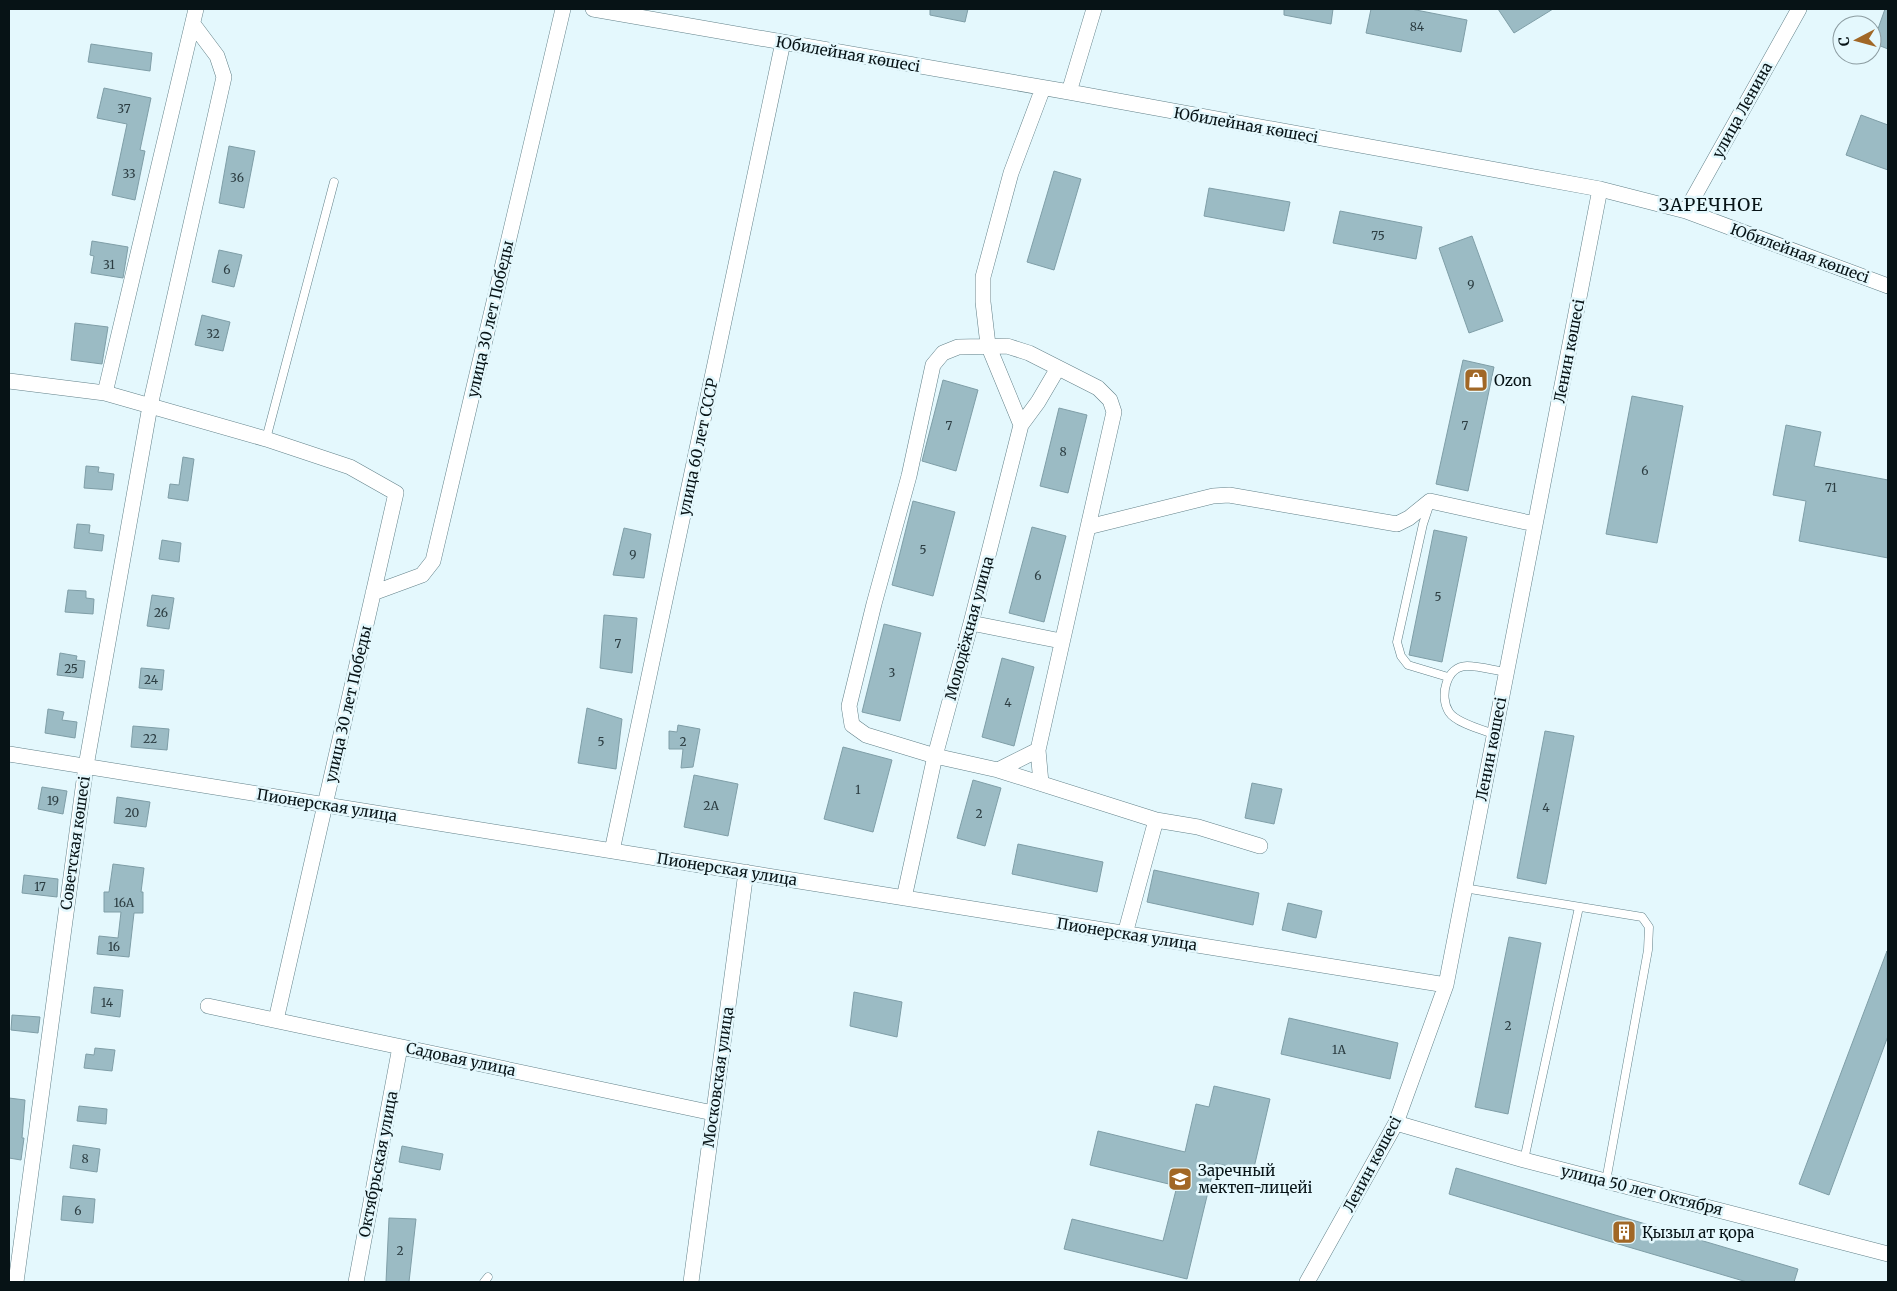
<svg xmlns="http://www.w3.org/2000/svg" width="1897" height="1291" viewBox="0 0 1897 1291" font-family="Merriweather,serif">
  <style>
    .building { fill: #9bbbc4; stroke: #7f9ea7 }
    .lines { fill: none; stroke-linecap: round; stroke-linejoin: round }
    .lane-casing { stroke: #628189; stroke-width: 9 }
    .street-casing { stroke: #628189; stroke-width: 16 }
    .lane { stroke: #fff; stroke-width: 8 }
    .street { stroke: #fff; stroke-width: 15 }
    .labels { text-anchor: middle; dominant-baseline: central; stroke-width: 5; stroke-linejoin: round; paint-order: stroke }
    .number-label { font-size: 12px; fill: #2c3d42 }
    .street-label { font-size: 15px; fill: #071316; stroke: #e4f8fd }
    .poi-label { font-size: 15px; fill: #071316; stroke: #e4f8fd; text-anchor: start }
    .quarter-label { font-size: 18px; letter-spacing: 1px; fill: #071316; stroke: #e4f8fd }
  </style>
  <rect width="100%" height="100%" fill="#e4f8fd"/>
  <path class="building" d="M 930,9 L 968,9 L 965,22 L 930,15 Z
    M 1284,9 L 1333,9 L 1331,24 L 1284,15 Z
    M 1371,9 L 1411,9 L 1467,20 L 1461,52 L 1366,33 Z
    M 1498,9 L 1553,9 L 1514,33 Z
    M 1885,9 L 1888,9 L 1888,49 L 1873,43 Z
    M 91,44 L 152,53 L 150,71 L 88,62 Z
    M 104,88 L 151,98 L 140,150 L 145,151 L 135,200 L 112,195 L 127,124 L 97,118 Z
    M 1861,115 L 1888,125 L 1888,170 L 1846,155 Z
    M 229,146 L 255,151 L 244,208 L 219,203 Z
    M 1054,171 L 1081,179 L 1054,270 L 1027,262 Z
    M 1209,188 L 1290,202 L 1284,231 L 1204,216 Z
    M 1340,211 L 1422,227 L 1416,259 L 1333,243 Z
    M 1472,236 L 1503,321 L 1469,333 L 1439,248 Z
    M 92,241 L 128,247 L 123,278 L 91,273 L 94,256 L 90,255 Z
    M 219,250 L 242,255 L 234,287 L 212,282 Z
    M 202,315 L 230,322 L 223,351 L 195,345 Z
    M 75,323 L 108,327 L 102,364 L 71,360 Z
    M 1463,360 L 1494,367 L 1468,491 L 1436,484 Z
    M 943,380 L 978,390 L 956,471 L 922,461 Z
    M 1632,396 L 1683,406 L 1657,543 L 1606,534 Z
    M 1059,408 L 1087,415 L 1068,493 L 1040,486 Z
    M 1786,425 L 1821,432 L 1814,466 L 1888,480 L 1888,558 L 1799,541 L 1806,501 L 1773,495 Z
    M 183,457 L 194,459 L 188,501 L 168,498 L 170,484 L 179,485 Z
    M 86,466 L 99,467 L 98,472 L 114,474 L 112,490 L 84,488 Z
    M 913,501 L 955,512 L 933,596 L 892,585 Z
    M 77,524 L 90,525 L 89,533 L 104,535 L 102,551 L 74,548 Z
    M 1032,527 L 1066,536 L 1044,622 L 1009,613 Z
    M 624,528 L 651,534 L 644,578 L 613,575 Z
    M 1434,530 L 1467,537 L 1442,662 L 1409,655 Z
    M 162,540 L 181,543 L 179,562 L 159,559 Z
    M 68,590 L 86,591 L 86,598 L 94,599 L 93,614 L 65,612 Z
    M 152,595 L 174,598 L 169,629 L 147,626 Z
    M 604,615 L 637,618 L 632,673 L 600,668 Z
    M 884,624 L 921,633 L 900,721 L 862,712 Z
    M 60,653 L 77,656 L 76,660 L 85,661 L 83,678 L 57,675 Z
    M 1002,658 L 1034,667 L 1014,746 L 982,737 Z
    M 141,668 L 164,670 L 162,690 L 139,688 Z
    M 587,708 L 622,719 L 616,769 L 578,763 Z
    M 48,709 L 64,712 L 62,720 L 77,722 L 75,738 L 45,733 Z
    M 678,725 L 700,729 L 693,767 L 681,768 L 683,749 L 669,749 L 669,731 L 677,732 Z
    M 133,726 L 169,729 L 167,750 L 131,747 Z
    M 1545,731 L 1574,736 L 1546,884 L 1517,878 Z
    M 843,747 L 892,760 L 873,832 L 824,819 Z
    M 694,775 L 738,784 L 728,836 L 684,827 Z
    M 973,780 L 1001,788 L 985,846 L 957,838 Z
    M 1252,783 L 1282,789 L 1274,824 L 1245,818 Z
    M 42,787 L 67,791 L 63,814 L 38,809 Z
    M 117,797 L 150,802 L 146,827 L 114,823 Z
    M 1018,844 L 1103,862 L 1097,892 L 1012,874 Z
    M 113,864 L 144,868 L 141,892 L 143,892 L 143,913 L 134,913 L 129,957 L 97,954 L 99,936 L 118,938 L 121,912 L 104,912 L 104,892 L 109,892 Z
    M 1154,870 L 1259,893 L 1253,925 L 1147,902 Z
    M 24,875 L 58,879 L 57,897 L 22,893 Z
    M 1288,903 L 1322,911 L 1316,938 L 1282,930 Z
    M 1509,937 L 1541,943 L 1508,1114 L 1475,1107 Z
    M 1887,951 L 1888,1036 L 1829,1195 L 1799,1184 Z
    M 94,987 L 123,990 L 120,1017 L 91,1013 Z
    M 854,992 L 902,1002 L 897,1037 L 850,1026 Z
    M 12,1015 L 40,1017 L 38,1033 L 11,1030 Z
    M 1289,1018 L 1398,1043 L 1390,1079 L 1281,1054 Z
    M 95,1048 L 115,1050 L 112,1071 L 84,1068 L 86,1054 L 94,1055 Z
    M 1214,1086 L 1270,1099 L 1253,1172 L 1215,1163 L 1187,1279 L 1064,1249 L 1072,1219 L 1163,1241 L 1177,1186 L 1090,1165 L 1098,1131 L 1185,1152 L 1196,1104 L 1209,1107 Z
    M 9,1098 L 25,1100 L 22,1138 L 24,1138 L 21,1160 L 9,1158 Z
    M 79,1106 L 107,1109 L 106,1124 L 77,1121 Z
    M 73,1145 L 100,1149 L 97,1172 L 70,1168 Z
    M 402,1146 L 443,1154 L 440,1170 L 399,1162 Z
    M 1456,1168 L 1798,1269 L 1794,1282 L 1747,1282 L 1449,1194 Z
    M 63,1196 L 95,1199 L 93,1223 L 61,1220 Z
    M 389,1218 L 416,1219 L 409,1282 L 386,1282 Z"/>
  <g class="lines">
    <g class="lane-casing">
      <path id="lane" d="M 266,439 L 334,182
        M 1429,506 L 1423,524 L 1397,642 L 1401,656 L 1408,665 L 1448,677
        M 1494,734 C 1483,730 1456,723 1449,712 C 1439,697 1446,666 1467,666 C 1479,666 1493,670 1506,672
        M 1464,888 L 1642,917 L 1649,927 L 1648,950 L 1606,1181
        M 1524,1160 L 1579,907
        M 484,1282 L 488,1277"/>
    </g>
    <g class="street-casing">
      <path id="street" d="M 593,9 L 1069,92 L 1600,189 L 1686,211 L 1888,286
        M 1069,92 L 1094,9
        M 1686,211 L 1799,9
        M 9,381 L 105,393 L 266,439 L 350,467 L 396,493 L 276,1020
        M 105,393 L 196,9
        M 1021,425 L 988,345 L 983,302 L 983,277 L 1011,173 L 1043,88
        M 1088,527 L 1114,412 L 1110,400 L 1098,388 L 1029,353 L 1007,346 L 958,347 L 943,353 L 933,365 L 909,476 L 874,604 L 849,706 L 852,725 L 866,735 L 935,756 L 998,770 L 1156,820 L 1125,934
        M 373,593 L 422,575 L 433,561 L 563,9
        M 971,623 L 1061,641
        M 9,754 L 1446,985
        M 998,770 L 1038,750
        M 1041,783 L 1038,750 L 1088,527 L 1213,496 L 1229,495 L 1397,524 L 1409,518 L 1430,501 L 1535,524
        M 1156,820 L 1198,827 L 1260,846
        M 612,851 L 783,42
        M 904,898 L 935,756 L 971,623 L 1021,425 L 1038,402 L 1058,368
        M 208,1006 L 713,1113
        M 1396,1123 L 1524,1160 L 1888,1254
        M 16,1282 L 86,766 L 150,406 L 224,77 L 217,56 L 193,24
        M 356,1282 L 400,1047
        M 691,1282 L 746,872
        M 1307,1282 L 1396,1123 L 1446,985 L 1600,189"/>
    </g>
    <use href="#lane" class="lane"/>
    <use href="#street" class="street"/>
  </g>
  <defs>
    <g id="shop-square" transform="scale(1.25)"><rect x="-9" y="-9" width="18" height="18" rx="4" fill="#a16726" stroke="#e4f8fd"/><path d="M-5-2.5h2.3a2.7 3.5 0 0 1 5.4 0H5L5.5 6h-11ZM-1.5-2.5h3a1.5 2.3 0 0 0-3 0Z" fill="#fff"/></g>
    <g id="school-square" transform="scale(1.25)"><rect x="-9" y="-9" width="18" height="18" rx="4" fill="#a16726" stroke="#e4f8fd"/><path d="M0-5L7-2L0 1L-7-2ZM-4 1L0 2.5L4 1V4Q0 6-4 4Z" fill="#fff"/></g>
    <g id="building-square" transform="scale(1.25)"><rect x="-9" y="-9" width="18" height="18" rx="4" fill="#a16726" stroke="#e4f8fd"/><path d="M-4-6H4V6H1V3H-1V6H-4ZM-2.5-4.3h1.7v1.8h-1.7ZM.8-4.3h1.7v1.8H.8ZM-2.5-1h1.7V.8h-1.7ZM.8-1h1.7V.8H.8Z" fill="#fff"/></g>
  </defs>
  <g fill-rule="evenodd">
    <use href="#shop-square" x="1476" y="380"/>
    <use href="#school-square" x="1180" y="1179"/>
    <use href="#building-square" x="1624" y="1232"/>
  </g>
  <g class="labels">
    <g class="number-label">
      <text x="1417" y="26">84</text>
      <text x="124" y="108">37</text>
      <text x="129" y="173">33</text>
      <text x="237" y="177">36</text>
      <text x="1378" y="235">75</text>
      <text x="109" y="264">31</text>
      <text x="227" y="269">6</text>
      <text x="1471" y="284">9</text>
      <text x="213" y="333">32</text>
      <text x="949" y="425">7</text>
      <text x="1465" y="425">7</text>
      <text x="1063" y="451">8</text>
      <text x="1645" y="470">6</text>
      <text x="1831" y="487">71</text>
      <text x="923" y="549">5</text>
      <text x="633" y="554">9</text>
      <text x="1038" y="575">6</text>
      <text x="1438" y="596">5</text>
      <text x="161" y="612">26</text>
      <text x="618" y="643">7</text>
      <text x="71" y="668">25</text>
      <text x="892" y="672">3</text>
      <text x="151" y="679">24</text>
      <text x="1008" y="702">4</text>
      <text x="150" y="738">22</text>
      <text x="601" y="741">5</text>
      <text x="683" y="741">2</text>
      <text x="858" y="789">1</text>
      <text x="53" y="800">19</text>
      <text x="711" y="805">2А</text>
      <text x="1546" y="807">4</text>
      <text x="132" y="812">20</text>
      <text x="979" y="813">2</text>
      <text x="40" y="886">17</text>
      <text x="124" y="902">16А</text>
      <text x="114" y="946">16</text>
      <text x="107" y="1002">14</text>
      <text x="1508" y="1025">2</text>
      <text x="1339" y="1049">1А</text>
      <text x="85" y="1158">8</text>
      <text x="78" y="1210">6</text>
      <text x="400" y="1250">2</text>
    </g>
    <g class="street-label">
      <text transform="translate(848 54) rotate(10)">Юбилейная көшесі</text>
      <text transform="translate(1742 110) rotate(-61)">улица Ленина</text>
      <text transform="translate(1246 125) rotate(10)">Юбилейная көшесі</text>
      <text transform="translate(1800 253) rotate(20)">Юбилейная көшесі</text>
      <text transform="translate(490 319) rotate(-77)">улица 30 лет Победы</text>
      <text transform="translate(1569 351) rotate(-79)">Ленин көшесі</text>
      <text transform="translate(698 447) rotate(-78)">улица 60 лет СССР</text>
      <text transform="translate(969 628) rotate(-75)">Молодёжная улица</text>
      <text transform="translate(348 704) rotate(-77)">улица 30 лет Победы</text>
      <text transform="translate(1491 749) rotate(-79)">Ленин көшесі</text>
      <text transform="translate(327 805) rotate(9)">Пионерская улица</text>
      <text transform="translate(75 843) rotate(-82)">Советская көшесі</text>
      <text transform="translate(727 869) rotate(9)">Пионерская улица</text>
      <text transform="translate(1127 934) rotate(9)">Пионерская улица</text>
      <text transform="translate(461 1059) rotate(12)">Садовая улица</text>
      <text transform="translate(718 1077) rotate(-82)">Московская улица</text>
      <text transform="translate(378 1164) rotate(-79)">Октябрьская улица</text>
      <text transform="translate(1372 1164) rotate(-62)">Ленин көшесі</text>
      <text transform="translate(1642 1190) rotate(14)">улица 50 лет Октября</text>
    </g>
    <g class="poi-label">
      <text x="1494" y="380">Ozon</text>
      <text x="1198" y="1170">Заречный<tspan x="1198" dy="17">мектеп-лицейі</tspan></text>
      <text x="1642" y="1232">Қызыл ат қора</text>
    </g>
    <g class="quarter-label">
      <text x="1711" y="204">ЗАРЕЧНОЕ</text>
    </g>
  </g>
  <rect width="1897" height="1291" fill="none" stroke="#071316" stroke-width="20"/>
  <g transform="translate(1857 40) rotate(264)"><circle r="24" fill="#e4f8fd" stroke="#8c9ca1"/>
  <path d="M0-4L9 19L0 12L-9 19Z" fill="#a16726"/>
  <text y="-8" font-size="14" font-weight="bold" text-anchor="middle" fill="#071316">С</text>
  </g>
</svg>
